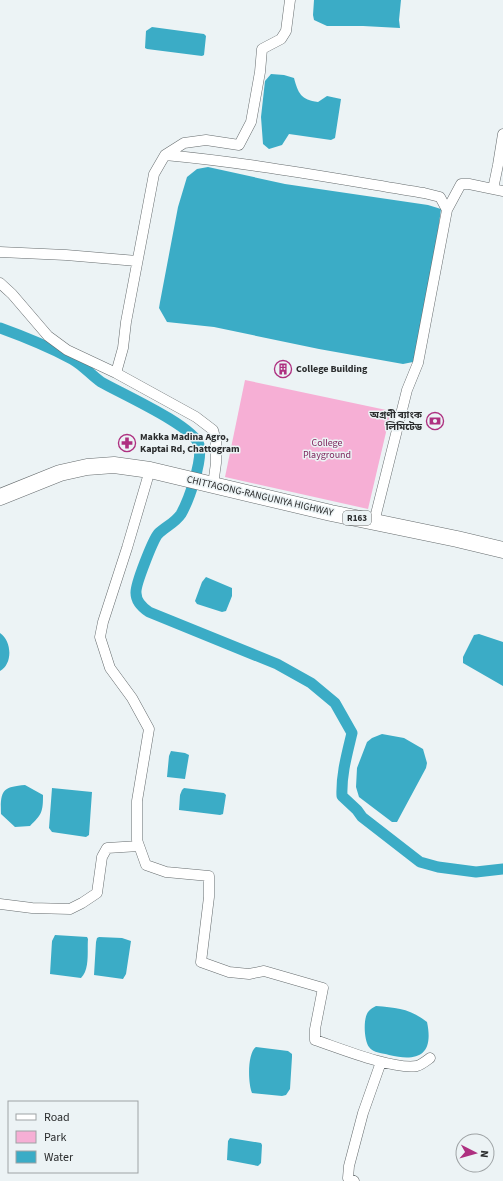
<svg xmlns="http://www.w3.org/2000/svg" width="503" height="1181" viewBox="0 0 503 1181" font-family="'Source Sans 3','Noto Sans Bengali',sans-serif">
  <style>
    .green { fill: #f6afd5 }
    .water { fill: #3bacc6 }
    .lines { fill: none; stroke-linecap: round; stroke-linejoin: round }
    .canal { stroke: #3bacc6; stroke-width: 11 }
    .minor-casing { stroke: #666c6e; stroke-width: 11 }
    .primary-casing { stroke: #666c6e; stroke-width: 17 }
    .minor { stroke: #fff; stroke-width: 10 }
    .primary { stroke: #fff; stroke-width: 16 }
    .labels { text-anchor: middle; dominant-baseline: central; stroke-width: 3; stroke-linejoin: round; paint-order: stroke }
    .shield { fill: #ecf3f5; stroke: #646869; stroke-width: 1 }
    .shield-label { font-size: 9px; font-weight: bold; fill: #2a2c2d }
    .poi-label { font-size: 10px; font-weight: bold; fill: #2a2c2d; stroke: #ecf3f5; text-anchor: start }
    .park-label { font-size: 10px; fill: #7c245b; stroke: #ecf3f5 }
    .street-label { font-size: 10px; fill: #2a2c2d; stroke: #ecf3f5 }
  </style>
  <rect width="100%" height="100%" fill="#ecf3f5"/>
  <path class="green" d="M 245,380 L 391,411 L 368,509 L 225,477 Z"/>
  <path class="water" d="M 314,0 L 401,0 L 399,20 L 400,28 L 363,26 L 327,26 L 314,20 L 313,15 Z
    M 152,27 L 204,34 L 206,36 L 204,55 L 202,56 L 147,49 L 145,48 L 146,31 Z
    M 271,74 L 284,75 L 294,78 C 298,93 301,100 318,102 L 327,96 L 341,99 L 335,138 L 331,140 L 289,134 L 282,145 L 269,149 L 263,144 L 261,117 L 265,81 Z
    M 208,167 L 285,184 L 428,205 L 441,209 L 431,283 L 413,362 L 403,364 L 319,349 L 214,327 L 167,322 L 159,308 L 160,302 L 178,207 L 187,177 L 197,169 Z
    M 206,577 L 232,588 L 232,596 L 226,611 L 222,612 L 197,604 L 195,601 L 202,582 Z
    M 0,633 C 12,641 13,664 0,671 Z
    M 479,634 L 503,642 L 503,686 L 463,663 L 463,657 L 474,635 Z
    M 382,734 L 404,738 L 423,749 L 427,763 L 426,768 L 397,822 L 392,822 L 359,797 L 356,787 L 357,768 L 367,742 L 372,738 Z
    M 171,751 L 185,753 L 189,755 L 185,779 L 167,777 L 169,756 Z
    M 25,785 L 43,795 C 43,812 42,814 30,826 L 15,827 L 1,814 C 0,790 3,787 25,785 Z
    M 52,788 L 92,792 L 89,835 L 86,837 L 52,832 L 49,828 Z
    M 184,788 L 224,793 L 226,795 L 223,814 L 220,815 L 179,810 L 180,795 L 182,790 Z
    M 55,935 L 87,937 L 88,939 C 87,950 90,970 81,978 L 50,974 L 52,941 Z
    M 99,937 L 122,938 L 131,941 L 126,974 L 123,979 L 94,975 L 96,942 L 97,938 Z
    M 376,1006 C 397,1008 409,1008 427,1022 C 434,1055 418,1062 389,1055 C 383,1053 373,1053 369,1047 C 364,1040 363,1019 368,1012 C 370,1009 374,1007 376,1006 Z
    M 256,1047 L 288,1051 L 292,1054 L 292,1057 L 290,1089 L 286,1095 L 282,1096 L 252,1093 C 248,1084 247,1053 256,1047 Z
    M 230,1138 L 261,1143 L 262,1145 L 261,1163 L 258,1166 L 227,1160 L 228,1141 Z"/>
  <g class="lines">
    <path class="canal" d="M 0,328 C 25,337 49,347 72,359 C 83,365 91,375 101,382 C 120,393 194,426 199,445 C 203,460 189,500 181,514 C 175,523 165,527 158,534 C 153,540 135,585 136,593 C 136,602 143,608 149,612 L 277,664 L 311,683 L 335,703 L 352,733 C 347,754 341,775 342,796 L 357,810 L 362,817 L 420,862 L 438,867 L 476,872 L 503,869"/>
    <g class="minor-casing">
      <path id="minor" d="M 165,155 C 252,163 338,179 424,193 L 440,197 L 447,210 L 418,363 L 407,390 L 374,522
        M 493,189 L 498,165 L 503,134
        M 447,210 L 461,184 L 469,184 L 503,191
        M 0,252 L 66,255 L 137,261
        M 0,283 L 12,294 L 48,336 L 67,350 L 116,373 L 196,417 L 213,430 L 216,441 L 216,463 L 213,485
        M 116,373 L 123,348 L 126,322 L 154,174 L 165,155 L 184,143 L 206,140 L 239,145 L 251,122 L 260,72 L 262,49 L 281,39 L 286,31 L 290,0
        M 150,470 L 127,548 L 103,622 L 100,637 L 110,668 L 132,698 L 149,729 L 137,801 L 137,840 L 146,865 L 166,872 L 209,876 L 209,897 L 201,962 L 229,972 L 249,974 L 264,971 L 323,988 L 315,1029 L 315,1040 C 339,1048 393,1070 417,1066 C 421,1065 426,1061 430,1058
        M 0,904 L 32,908 L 70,909 L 82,903 L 97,893 L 102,857 L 107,848 L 139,846
        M 354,1181 L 348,1178 L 349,1166 L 363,1113 L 381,1062"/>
    </g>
    <g class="primary-casing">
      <path id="primary" d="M 0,497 L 60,473 L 87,467 L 114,465 L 150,470 L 331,513 L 457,539 L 503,550"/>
    </g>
    <use href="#minor" class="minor"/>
    <use href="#primary" class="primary"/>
  </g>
  <defs>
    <g id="building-ring" transform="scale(0.9)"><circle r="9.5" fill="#ecf3f5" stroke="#ae3080" stroke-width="1.5"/><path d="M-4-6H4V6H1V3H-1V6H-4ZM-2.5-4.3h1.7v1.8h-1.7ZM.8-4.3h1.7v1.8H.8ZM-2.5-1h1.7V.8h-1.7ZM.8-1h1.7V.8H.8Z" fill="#ae3080"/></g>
    <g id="bank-ring" transform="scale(0.9)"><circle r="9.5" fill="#ecf3f5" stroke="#ae3080" stroke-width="1.5"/><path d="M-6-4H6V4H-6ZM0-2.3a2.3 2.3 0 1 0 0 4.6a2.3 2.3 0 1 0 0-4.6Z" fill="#ae3080"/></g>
    <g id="pharmacy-ring" transform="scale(0.9)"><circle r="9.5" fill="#ecf3f5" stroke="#ae3080" stroke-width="1.5"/><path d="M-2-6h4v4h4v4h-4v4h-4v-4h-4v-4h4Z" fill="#ae3080"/></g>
  </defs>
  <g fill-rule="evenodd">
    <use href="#building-ring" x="283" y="369"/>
    <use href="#bank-ring" x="435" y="421"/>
    <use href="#pharmacy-ring" x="127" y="443"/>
  </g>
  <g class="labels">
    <rect class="shield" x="343" y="511" width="28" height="14" rx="3"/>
    <g class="shield-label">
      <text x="357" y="518">R163</text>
    </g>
    <g class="poi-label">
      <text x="296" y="369">College Building</text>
      <text x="422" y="415" text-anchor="end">অগ্রণী ব্যাংক<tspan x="422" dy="12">লিমিটেড</tspan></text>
      <text x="140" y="437">Makka Madina Agro,<tspan x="140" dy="12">Kaptai Rd, Chattogram</tspan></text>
    </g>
    <g class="park-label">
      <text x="327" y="443">College<tspan x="327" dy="12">Playground</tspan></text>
    </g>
    <g class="street-label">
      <text transform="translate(260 496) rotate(13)">CHITTAGONG-RANGUNIYA HIGHWAY</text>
    </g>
  </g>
  <rect x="8" y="1101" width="130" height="72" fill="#ecf3f5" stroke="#9ea3a5"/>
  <rect x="16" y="1114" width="20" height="6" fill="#ffffff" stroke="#9ea3a5"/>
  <text x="44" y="1121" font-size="12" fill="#2a2c2d">Road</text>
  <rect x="16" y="1131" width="20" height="12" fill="#f6afd5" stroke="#9ea3a5"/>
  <text x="44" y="1141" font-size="12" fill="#2a2c2d">Park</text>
  <rect x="16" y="1151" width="20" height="12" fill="#3bacc6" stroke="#9ea3a5"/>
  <text x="44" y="1161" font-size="12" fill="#2a2c2d">Water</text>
  <g transform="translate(475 1153) rotate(96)"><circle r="19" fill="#ecf3f5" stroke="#9ea3a5"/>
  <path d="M0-3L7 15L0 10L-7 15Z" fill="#ae3080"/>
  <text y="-6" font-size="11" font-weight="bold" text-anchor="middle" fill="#2a2c2d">N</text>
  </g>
</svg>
